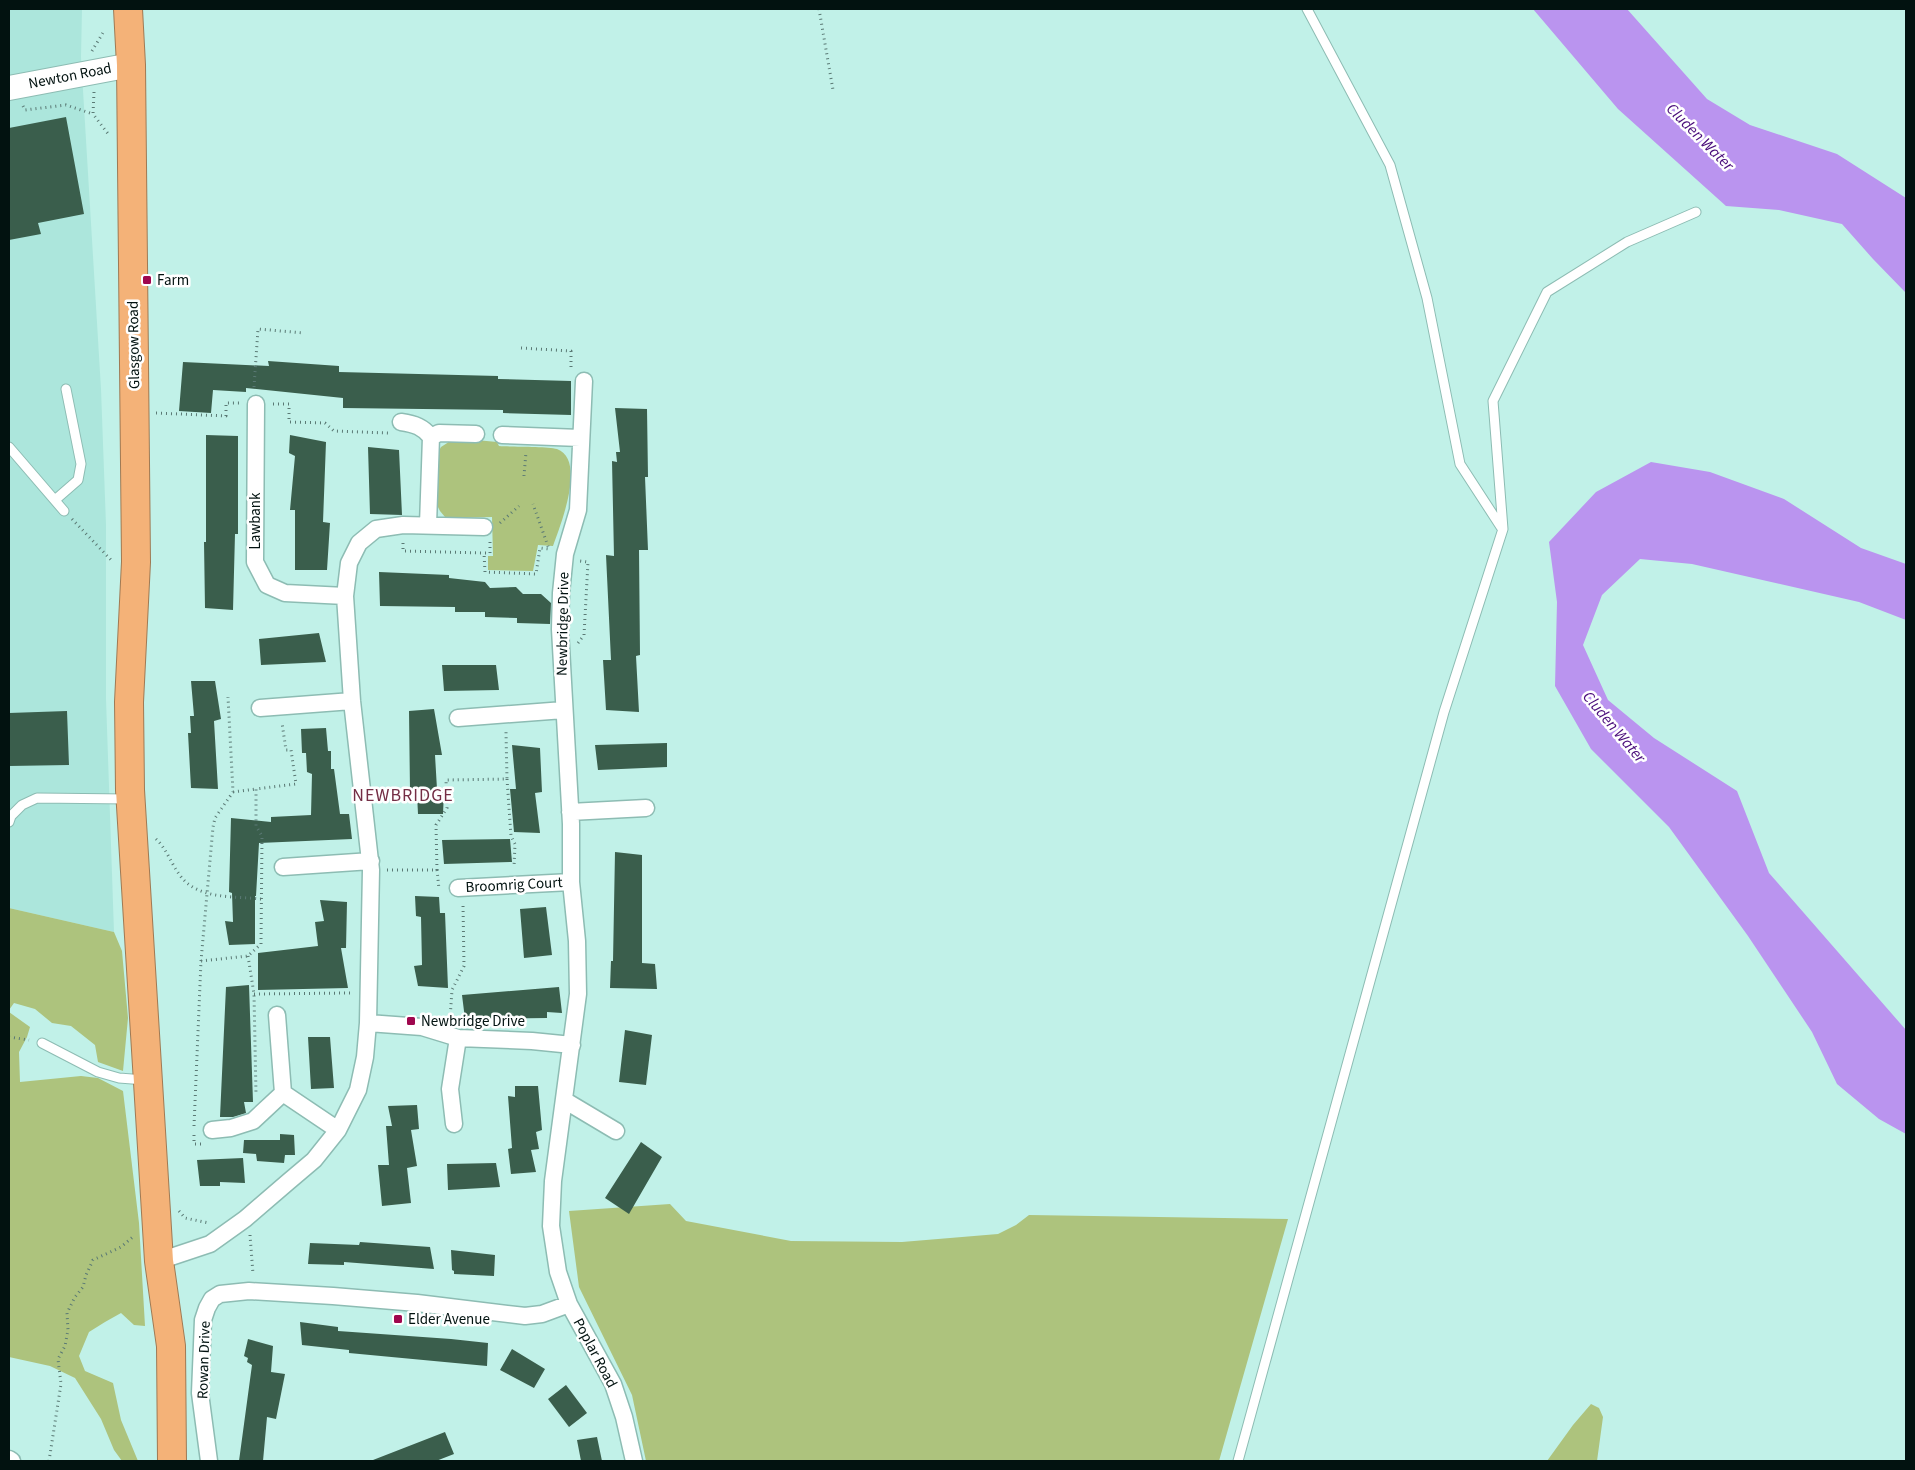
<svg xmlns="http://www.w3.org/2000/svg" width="1915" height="1470" viewBox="0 0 1915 1470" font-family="'Source Sans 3',sans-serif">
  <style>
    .built { fill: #ace6dc }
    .green { fill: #adc37d }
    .water { fill: #ba94ef }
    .building { fill: #3a5e4c }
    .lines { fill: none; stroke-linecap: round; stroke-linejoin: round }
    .lane-casing { stroke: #8dbcb3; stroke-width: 11 }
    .street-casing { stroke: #8dbcb3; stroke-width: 19 }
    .secondary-casing { stroke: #8dbcb3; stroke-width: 26 }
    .highway-casing { stroke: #9f7a54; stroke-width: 30 }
    .path { stroke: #5a7974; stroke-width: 3; stroke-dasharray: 1 4; stroke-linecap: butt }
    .lane { stroke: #fff; stroke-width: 9 }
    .street { stroke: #fff; stroke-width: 16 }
    .secondary { stroke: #fff; stroke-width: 24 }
    .highway { stroke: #f4b278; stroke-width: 28 }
    .poi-dot { fill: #9f074e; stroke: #fff; stroke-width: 2 }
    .labels { text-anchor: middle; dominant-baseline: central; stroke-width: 5; stroke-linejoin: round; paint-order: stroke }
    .street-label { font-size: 15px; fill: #021210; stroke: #fff }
    .poi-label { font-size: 15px; fill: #021210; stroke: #fff; text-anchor: start }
    .water-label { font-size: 16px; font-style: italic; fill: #490c7a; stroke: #fff }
    .quarter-label { font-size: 18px; letter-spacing: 1px; fill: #742e45; stroke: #fff }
  </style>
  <rect width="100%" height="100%" fill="#c1f1e8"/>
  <path class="built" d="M 9,9 L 82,9 L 81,57 L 101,389 L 106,525 L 106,699 L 114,932 L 9,908 Z"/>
  <path class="green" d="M 455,438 L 497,442 L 499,446 C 512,447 547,446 557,449 C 587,460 560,526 553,546 L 538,545 L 533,571 L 488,570 L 488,556 L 493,556 L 492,517 L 453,518 L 445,517 L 440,511 L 436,503 L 436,456 L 441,447 Z
    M 9,908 L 114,932 L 122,951 L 128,1018 L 123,1071 L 98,1062 L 95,1045 L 71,1026 L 52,1023 L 35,1009 L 14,1003 L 9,1010 Z
    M 9,1012 L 30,1027 L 27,1037 L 19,1052 L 20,1082 L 81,1076 L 98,1078 L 123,1091 L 139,1223 L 145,1326 L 134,1325 L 121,1313 L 105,1322 L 89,1332 L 79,1356 L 85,1371 L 113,1383 L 121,1420 L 138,1461 L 122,1461 L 114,1450 L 101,1419 L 75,1378 L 50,1366 L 9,1357 Z
    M 670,1204 L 686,1221 L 791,1241 L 902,1242 L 998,1234 L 1016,1225 L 1029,1215 L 1288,1219 L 1219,1461 L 646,1461 L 632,1395 L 579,1287 L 569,1211 Z
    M 1591,1404 L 1599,1408 L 1603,1417 L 1597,1461 L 1547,1461 L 1573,1425 Z"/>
  <path class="water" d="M 1533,9 L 1627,9 L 1707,99 L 1750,125 L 1837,154 L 1906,198 L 1906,293 L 1873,259 L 1842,224 L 1779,210 L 1726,206 L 1618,109 Z
    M 1651,462 L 1710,472 L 1784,499 L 1861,548 L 1906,564 L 1906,620 L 1859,602 L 1692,564 L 1640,559 L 1602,595 L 1583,645 L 1608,700 L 1654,738 L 1737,791 L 1769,873 L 1906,1030 L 1906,1134 L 1879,1119 L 1837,1084 L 1812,1032 L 1748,936 L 1669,827 L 1591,749 L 1555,686 L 1557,602 L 1549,542 L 1596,492 Z"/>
  <path class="building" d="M 66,117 L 84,214 L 38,223 L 41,234 L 9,240 L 9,128 Z
    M 268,361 L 339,366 L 339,372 L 498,376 L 498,379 L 571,381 L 571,415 L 503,413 L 503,410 L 343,408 L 343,398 L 246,388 L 246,392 L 213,390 L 211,413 L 179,411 L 183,362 L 269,366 Z
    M 615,408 L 647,409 L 648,477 L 645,477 L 648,550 L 639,550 L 640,655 L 636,656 L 639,712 L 606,710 L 603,660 L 611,660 L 606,555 L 614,556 L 612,461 L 617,462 L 616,452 L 620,452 Z
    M 206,435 L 238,436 L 238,534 L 235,534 L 233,610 L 205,608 L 204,542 L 206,542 Z
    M 290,435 L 326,442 L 323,522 L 330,523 L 327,570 L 295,570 L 295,510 L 290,510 L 295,456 L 289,453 Z
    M 368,447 L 399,450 L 402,515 L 370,514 Z
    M 379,572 L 449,575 L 449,578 L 485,582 L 490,588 L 516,587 L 523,594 L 541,594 L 551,603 L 550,624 L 517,623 L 517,618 L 485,617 L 485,612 L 455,612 L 455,607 L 380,606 Z
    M 319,633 L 326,662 L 261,665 L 259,639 Z
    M 442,665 L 496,665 L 499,690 L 444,691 Z
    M 191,681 L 215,681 L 221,719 L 214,721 L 218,789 L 191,788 L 188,733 L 191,733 L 190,716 L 194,716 Z
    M 434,709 L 442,755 L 435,755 L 437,789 L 444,791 L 443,814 L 418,814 L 417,794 L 410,791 L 409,711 Z
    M 67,711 L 69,765 L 9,766 L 9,713 Z
    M 326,728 L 328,751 L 331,751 L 331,769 L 334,769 L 340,814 L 349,814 L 352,839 L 259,843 L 256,896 L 255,896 L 255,944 L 229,945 L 225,921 L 233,922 L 232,893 L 229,892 L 231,818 L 271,822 L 271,817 L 311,815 L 312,774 L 307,772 L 306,753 L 302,753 L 301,729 Z
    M 667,743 L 667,767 L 598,770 L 595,745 Z
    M 512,745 L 540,748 L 542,792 L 535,793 L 540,833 L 514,832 L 510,789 L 516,789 Z
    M 510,839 L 512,862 L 444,864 L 442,840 Z
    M 615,852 L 642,855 L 642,963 L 655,964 L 657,989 L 610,988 L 611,961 L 613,961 Z
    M 415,896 L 439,897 L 440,913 L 445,913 L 448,988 L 418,986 L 414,966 L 422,965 L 421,917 L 416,916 Z
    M 320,900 L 347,902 L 346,948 L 341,948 L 348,988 L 258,990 L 258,953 L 318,946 L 315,922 L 324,921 Z
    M 546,907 L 552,955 L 524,958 L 520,909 Z
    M 249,985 L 253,1102 L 244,1102 L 246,1113 L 233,1117 L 220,1117 L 226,987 Z
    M 559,987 L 562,1013 L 547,1012 L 547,1018 L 465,1019 L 462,995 Z
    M 625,1030 L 652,1035 L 646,1085 L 619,1082 Z
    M 308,1037 L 330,1037 L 334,1088 L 311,1089 Z
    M 515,1086 L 538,1086 L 542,1130 L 536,1132 L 539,1149 L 531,1150 L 536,1172 L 511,1174 L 508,1149 L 512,1148 L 508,1096 L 515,1097 Z
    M 417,1105 L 419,1129 L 411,1130 L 417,1166 L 407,1168 L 411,1203 L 382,1206 L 378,1165 L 389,1165 L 386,1126 L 392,1126 L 388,1106 Z
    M 280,1134 L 294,1135 L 295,1155 L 285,1155 L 284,1163 L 257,1161 L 256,1154 L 243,1153 L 244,1140 L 280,1140 Z
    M 641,1142 L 662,1157 L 629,1214 L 605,1198 Z
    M 243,1158 L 245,1183 L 220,1182 L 220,1186 L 200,1186 L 197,1160 Z
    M 496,1163 L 500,1187 L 448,1190 L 447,1164 Z
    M 360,1242 L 430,1247 L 434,1269 L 344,1262 L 344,1265 L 308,1264 L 310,1243 L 359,1245 Z
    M 451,1250 L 495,1255 L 494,1276 L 454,1274 L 454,1271 L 452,1270 Z
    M 300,1322 L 338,1327 L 338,1331 L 451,1339 L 488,1343 L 487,1366 L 349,1353 L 349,1350 L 302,1345 Z
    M 248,1339 L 273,1346 L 271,1372 L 285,1374 L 276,1419 L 267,1417 L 263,1461 L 239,1461 L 252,1365 L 247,1362 L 248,1358 L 244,1356 Z
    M 512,1349 L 545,1369 L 534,1388 L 500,1370 Z
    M 566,1385 L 587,1413 L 569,1427 L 548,1399 Z
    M 445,1432 L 454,1454 L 436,1461 L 373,1461 L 373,1460 Z
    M 597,1437 L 602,1461 L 581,1461 L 577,1440 Z"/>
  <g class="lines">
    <g class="lane-casing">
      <path id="lane" d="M 1307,9 L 1390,165 L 1427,298 L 1460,464 L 1501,527
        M 9,447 L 64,511
        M 55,500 L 78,480 L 81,464 L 66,389
        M 9,822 L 11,816 L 22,805 L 37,798 L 128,799
        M 42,1043 L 98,1072 L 119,1078 L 145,1080
        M 1238,1461 L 1444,712 L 1503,529 L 1493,401 L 1547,292 L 1627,242 L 1696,212"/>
    </g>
    <g class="street-casing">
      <path id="street" d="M 584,381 L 578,510 L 565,554 L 561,593 L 560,629 L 571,824 L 571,882 L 577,941 L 578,994 L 553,1181 L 551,1226 L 558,1272 L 569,1304 L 613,1384 L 624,1417 L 634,1461
        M 256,404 L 255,562 L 267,585 L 285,593 L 345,596
        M 401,422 C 415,424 423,427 431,437 L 439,433 L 476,434
        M 502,435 L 580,438
        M 428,525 L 431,437
        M 260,708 L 352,701
        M 458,718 L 564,710
        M 570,812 L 646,808
        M 283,867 L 371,861
        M 458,888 L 571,882
        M 368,1023 L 422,1027 L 458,1038 L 532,1041 L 572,1045
        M 283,1093 L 338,1130
        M 564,1100 L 616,1131
        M 454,1124 L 450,1089 L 458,1038
        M 212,1130 L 231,1128 L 253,1121 L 283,1093 L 277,1015
        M 159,1261 L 210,1244 L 245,1219 L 288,1182 L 314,1160 L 338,1130 L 358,1090 L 365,1057 L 368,1023 L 371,870 L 352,701 L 345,596 L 349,563 L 359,543 L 376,529 L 403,525 L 484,527
        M 9,1459 L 12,1461
        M 209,1461 L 200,1393 L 203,1320 L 207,1308 L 212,1299 L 220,1294 L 249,1291 L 333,1296 L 417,1303 L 525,1316 L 542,1314 L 569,1304"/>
    </g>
    <g class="secondary-casing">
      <path id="secondary" d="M 9,88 L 131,65"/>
    </g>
    <g class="highway-casing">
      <path id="highway" d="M 128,9 L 131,65 L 136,562 L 129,702 L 130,790 L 159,1261 L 171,1346 L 172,1461"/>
    </g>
    <path class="path" d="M 819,9 L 833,90
      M 92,51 L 104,31
      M 94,92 L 93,114 L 109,135
      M 23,106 L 25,110 L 66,105 L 93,114
      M 521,348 L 571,351 L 571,370
      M 254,387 L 258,329 L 304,333
      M 273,404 L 289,404 L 289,422 L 325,423 L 334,431 L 388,433
      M 156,413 L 226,416 L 226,403 L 239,403
      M 524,476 L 526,452
      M 72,519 L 113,562
      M 500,523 L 519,506
      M 490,542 L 490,553 L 484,553 L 485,572 L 536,574 L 540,548 L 549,549 L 533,504
      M 403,543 L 403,551 L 484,553
      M 578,643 L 584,635 L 588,562 L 580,561
      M 507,779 L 511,836 L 515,844 L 514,867
      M 233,792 L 256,789
      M 156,839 C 166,848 171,863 179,874 C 196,900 234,896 261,899
      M 387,870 L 437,870 L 436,825 L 447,808 L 446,780 L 507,779 L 506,732
      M 437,870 L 439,889
      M 248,956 L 254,994 L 256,1095
      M 201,961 L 248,956 L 261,944 L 262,836 L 256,826 L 256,789 L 296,784 L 291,750 L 286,750 L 282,723
      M 254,994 L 351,993
      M 450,1019 L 452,990 L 464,966 L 463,904
      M 9,1037 L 29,1040
      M 194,1126 L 201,961 L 213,827 L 215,818 L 233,792 L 228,697
      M 194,1135 L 194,1144 L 201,1144
      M 179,1211 L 185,1218 L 209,1223
      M 250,1235 L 253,1274
      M 49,1461 L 61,1384 L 58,1359 L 65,1346 L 68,1330 L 67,1313 L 75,1297 L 83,1287 L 86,1275 L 93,1260 L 121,1247 L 134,1236"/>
    <use href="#lane" class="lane"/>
    <use href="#street" class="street"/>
    <use href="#secondary" class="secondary"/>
    <use href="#highway" class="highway"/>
  </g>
  <g class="poi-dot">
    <rect x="142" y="275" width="10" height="10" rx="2.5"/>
    <rect x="406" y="1016" width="10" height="10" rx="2.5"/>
    <rect x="393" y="1314" width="10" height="10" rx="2.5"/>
  </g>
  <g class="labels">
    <g class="street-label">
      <text transform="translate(70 76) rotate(-11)">Newton Road</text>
      <text transform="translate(134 345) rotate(-91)">Glasgow Road</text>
      <text transform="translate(255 521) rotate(-90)">Lawbank</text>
      <text transform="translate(563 624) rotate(-89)">Newbridge Drive</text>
      <text transform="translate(514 885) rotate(-3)">Broomrig Court</text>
      <text transform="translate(595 1353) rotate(62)">Poplar Road</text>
      <text transform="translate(204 1360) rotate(-88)">Rowan Drive</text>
    </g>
    <g class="poi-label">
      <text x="157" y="280">Farm</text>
      <text x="421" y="1021">Newbridge Drive</text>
      <text x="408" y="1319">Elder Avenue</text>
    </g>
    <g class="water-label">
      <text transform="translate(1700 137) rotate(45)">Cluden Water</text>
      <text transform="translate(1614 727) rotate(50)">Cluden Water</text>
    </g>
    <g class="quarter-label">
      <text x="403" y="795">NEWBRIDGE</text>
    </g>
  </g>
  <rect width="1915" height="1470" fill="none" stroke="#021210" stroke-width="20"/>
</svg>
